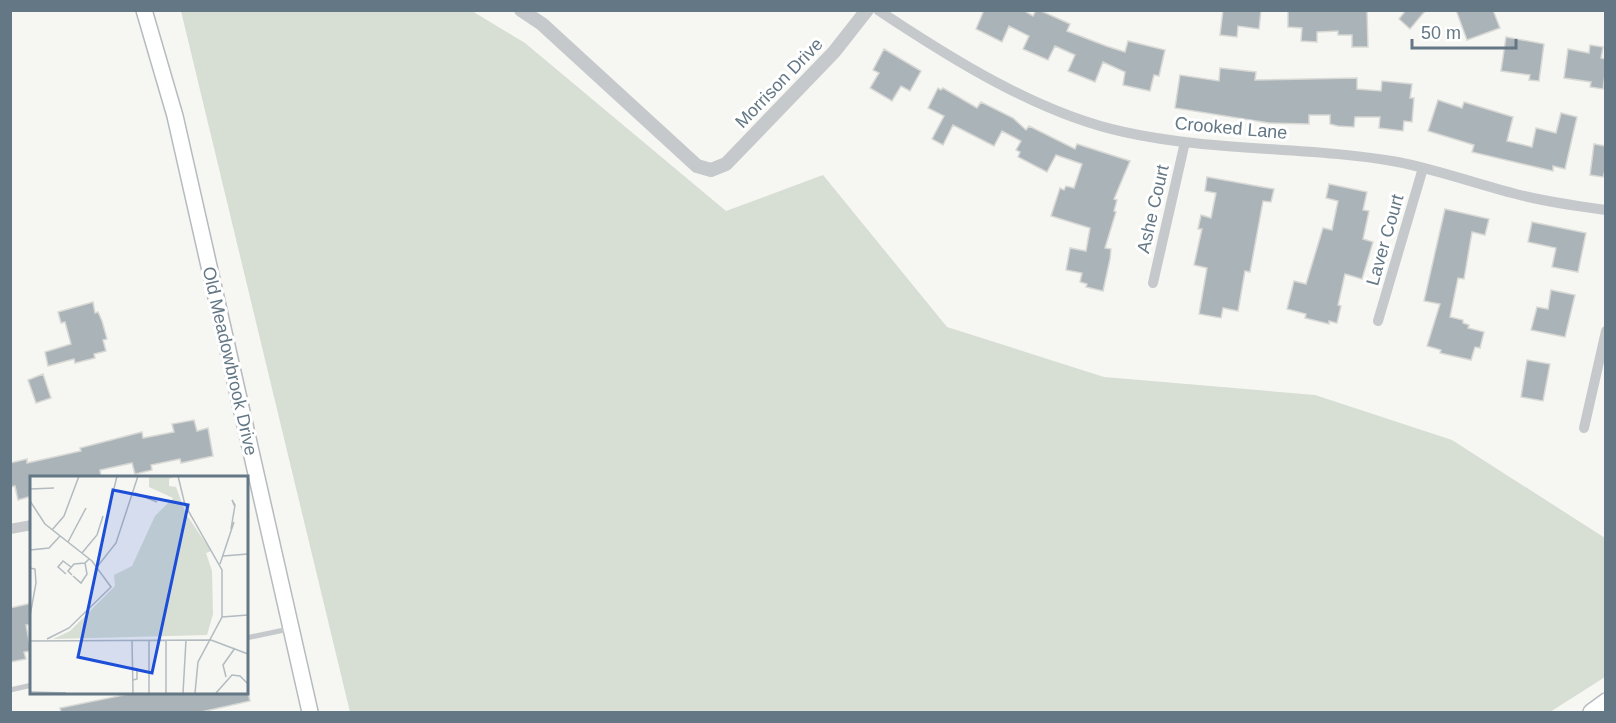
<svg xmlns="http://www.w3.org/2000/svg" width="1616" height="723" viewBox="0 0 1616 723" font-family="Arial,sans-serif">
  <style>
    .green { fill: #d7ded3 }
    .building { fill: #aab3b8; stroke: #d8d8d5; stroke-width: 1.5 }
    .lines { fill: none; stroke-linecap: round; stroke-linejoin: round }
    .secondary-casing { stroke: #b5bbbf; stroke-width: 18 }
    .service { stroke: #c5c9cc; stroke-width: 5 }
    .minor { stroke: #c5c9cc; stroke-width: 10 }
    .tertiary { stroke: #c5c9cc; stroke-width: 14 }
    .secondary { stroke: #fff; stroke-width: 15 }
    .labels { text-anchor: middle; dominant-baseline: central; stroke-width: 6; stroke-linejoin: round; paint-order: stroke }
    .street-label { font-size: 18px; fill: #637785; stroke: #fff }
    .inset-road { fill: none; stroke: #b2bbc0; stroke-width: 1.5 }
    .view { fill: #1d4ed8; fill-opacity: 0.15; stroke: #1d4ed8; stroke-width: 3 }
    .inset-edge { fill: none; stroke: #637785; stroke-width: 3 }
  </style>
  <rect width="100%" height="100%" fill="#f6f6f2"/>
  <path class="green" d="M 181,11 L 472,11 L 525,43 L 726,211 L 823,175 L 947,327 L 1104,377 L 1315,395 L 1452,440 L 1605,538 L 1605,677 L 1550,712 L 350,712 Z"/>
  <path class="building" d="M 984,10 L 1023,10 L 1033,16 L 1036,10 L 1039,10 L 1070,24 L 1067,31 L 1106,46 L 1125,52 L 1128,41 L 1165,50 L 1159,76 L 1154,75 L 1150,91 L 1123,85 L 1125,72 L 1103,62 L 1095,82 L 1068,71 L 1075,55 L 1055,46 L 1048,60 L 1023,49 L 1029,36 L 1009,26 L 1002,42 L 976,29 Z
    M 1223,10 L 1261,10 L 1259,29 L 1238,26 L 1237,37 L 1220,35 Z
    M 1288,10 L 1367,10 L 1368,47 L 1352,47 L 1352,35 L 1338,35 L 1338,31 L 1317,32 L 1317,42 L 1301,41 L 1302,28 L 1288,27 Z
    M 1406,10 L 1426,10 L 1410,29 L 1399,19 Z
    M 1456,10 L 1493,10 L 1500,28 L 1467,40 Z
    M 1506,37 L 1544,44 L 1539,81 L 1529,80 L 1530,75 L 1501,71 Z
    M 1590,45 L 1603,47 L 1601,58 L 1605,59 L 1605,74 L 1603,89 L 1590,87 L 1591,82 L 1564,78 L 1568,49 L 1589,53 Z
    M 884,49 L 921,71 L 910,91 L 901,86 L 892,101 L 870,88 L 879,73 L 873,70 Z
    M 1220,68 L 1256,72 L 1255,80 L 1357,78 L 1357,89 L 1381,91 L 1382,81 L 1412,84 L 1410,98 L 1414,98 L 1412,122 L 1404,121 L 1403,131 L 1379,128 L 1380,117 L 1355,117 L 1354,127 L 1338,126 L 1330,124 L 1330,115 L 1309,115 L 1309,124 L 1269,123 L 1175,108 L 1180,75 L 1219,81 Z
    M 938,88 L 941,90 L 943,88 L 977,108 L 981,102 L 1013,118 L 1026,130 L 1029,126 L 1075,149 L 1077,144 L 1130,161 L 1114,199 L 1117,200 L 1114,211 L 1116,212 L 1105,248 L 1111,249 L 1110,259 L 1103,291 L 1086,287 L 1087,284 L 1080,282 L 1082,273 L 1066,270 L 1070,248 L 1086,251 L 1090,228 L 1051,216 L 1060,188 L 1064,190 L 1066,186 L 1074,188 L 1082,164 L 1056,155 L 1047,172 L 1018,157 L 1020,152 L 1016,150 L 1021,141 L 1002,131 L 994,146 L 953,125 L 943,145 L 932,139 L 944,116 L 928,108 Z
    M 1438,100 L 1462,108 L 1464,102 L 1513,117 L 1507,141 L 1532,147 L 1536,128 L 1556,133 L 1561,113 L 1577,117 L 1565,169 L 1553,166 L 1553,171 L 1472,152 L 1474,145 L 1428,131 Z
    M 1594,144 L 1605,146 L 1605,171 L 1603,177 L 1590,175 Z
    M 1207,177 L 1274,189 L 1271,202 L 1263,201 L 1250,272 L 1245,271 L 1238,311 L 1223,308 L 1221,318 L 1199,314 L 1207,268 L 1194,265 L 1202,229 L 1198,229 L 1201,215 L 1211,218 L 1216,193 L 1205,191 Z
    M 1329,184 L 1367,192 L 1363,210 L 1369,211 L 1363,239 L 1373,242 L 1362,279 L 1345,274 L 1338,305 L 1341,306 L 1337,323 L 1329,321 L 1329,324 L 1305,318 L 1306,314 L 1287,309 L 1294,281 L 1306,284 L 1323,228 L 1332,230 L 1338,201 L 1326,198 Z
    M 1445,209 L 1489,219 L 1485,235 L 1472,232 L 1464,279 L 1458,278 L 1450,317 L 1463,320 L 1463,323 L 1469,325 L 1468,328 L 1484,332 L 1480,348 L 1475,347 L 1471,360 L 1440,353 L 1441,350 L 1427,346 L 1440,304 L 1424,301 Z
    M 1532,222 L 1586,233 L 1578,272 L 1552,267 L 1556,248 L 1528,242 Z
    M 1551,290 L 1575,295 L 1565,337 L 1531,330 L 1537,307 L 1548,309 Z
    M 93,302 L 95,313 L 98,312 L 102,321 L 107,339 L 103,340 L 106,351 L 94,354 L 95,358 L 75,363 L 74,359 L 48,366 L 45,352 L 71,344 L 65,322 L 61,323 L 58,312 Z
    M 1527,360 L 1550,364 L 1543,401 L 1521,397 Z
    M 43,374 L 51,398 L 36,403 L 28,380 Z
    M 194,420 L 197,431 L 208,428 L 213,456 L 181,463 L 180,459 L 151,465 L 152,470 L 135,474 L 132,463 L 100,470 L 101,477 L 32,477 L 32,496 L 18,500 L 15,486 L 10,487 L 10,463 L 27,459 L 27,463 L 81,451 L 80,448 L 142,432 L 143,438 L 174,432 L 172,424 Z
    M 32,603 L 32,625 L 26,625 L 31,651 L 24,652 L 26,659 L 10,662 L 10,608 Z
    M 138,692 L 139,694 L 152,692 L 248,692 L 250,701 L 201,712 L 61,712 L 60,708 Z"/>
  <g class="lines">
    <g class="secondary-casing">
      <path id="secondary" d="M 144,10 L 175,116 L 310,712
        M 1591,712 L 1606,701"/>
    </g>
    <path class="service" d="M 246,638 L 289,629
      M 10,690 L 32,685"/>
    <path class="minor" d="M 878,10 C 950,58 1039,114 1124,132 C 1214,152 1308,146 1398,162 C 1438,170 1477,184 1516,194 C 1546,202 1576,206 1606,210
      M 1153,283 L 1185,142
      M 1378,321 L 1423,168
      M 1584,428 L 1606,331
      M 10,529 L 32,525"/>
    <path class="tertiary" d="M 521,10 L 542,24 L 697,166 L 711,170 L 726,164 L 834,52 L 867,10"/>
    <use href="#secondary" class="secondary"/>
  </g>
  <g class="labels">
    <g class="street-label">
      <text transform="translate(779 83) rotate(-46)">Morrison Drive</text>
      <text transform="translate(1231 128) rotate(5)">Crooked Lane</text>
      <text transform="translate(1153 209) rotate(-77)">Ashe Court</text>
      <text transform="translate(1385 240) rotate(-74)">Laver Court</text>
      <text transform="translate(230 361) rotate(77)">Old Meadowbrook Drive</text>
    </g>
  </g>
  <g transform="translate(30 476)">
    <rect width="218" height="218" fill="#f6f6f2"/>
    <path d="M 119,0 L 145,0 L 139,3 L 139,10 L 146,11 L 156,38 L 181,75 L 176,77 L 182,95 L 183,138 L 177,159 L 23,163 L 40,155 L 85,110 L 84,99 L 102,90 L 125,40 L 143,22 L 119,11 Z" fill="#d7ded3"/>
    <path class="inset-road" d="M 148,0 L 155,29 L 192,94 L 192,141 L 168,186 L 165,217M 0,13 L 24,12M 105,17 L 127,26M 82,21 L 87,0M 0,25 L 15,48 L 62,85 L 81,111 L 39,152 L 17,163M 201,53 L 205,29 L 202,24 L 205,31M 22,54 L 34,40 L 49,0M 38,66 L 56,32M 0,74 L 19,72 L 30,60M 52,77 L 67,59 L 73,40M 193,80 L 218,78M 190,88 L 204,46M 67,91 L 86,67 L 108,0M 0,92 L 5,93 L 6,107 L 0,140M 36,98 L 28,91 L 33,85 L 41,91M 42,99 L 38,95 L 44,88 L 55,87 L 59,83M 43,100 L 51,107 L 57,98 L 55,87M 192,141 L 218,139M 119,164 L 119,217M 181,164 L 218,178M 0,165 L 181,164M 102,165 L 103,217M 102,192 L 107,193 L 107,203 L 103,204M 196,201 L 193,189 L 205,172M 0,216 L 36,217M 136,217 L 136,164M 153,217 L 156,164M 186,217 L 202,199 L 210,200 L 218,208"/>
    <path class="view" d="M 83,14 L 158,29 L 122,197 L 48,181 Z"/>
    <rect width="218" height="218" class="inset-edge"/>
  </g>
  <rect width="1616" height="723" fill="none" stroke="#637785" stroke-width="24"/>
  <path d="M1412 39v9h104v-9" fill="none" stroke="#637785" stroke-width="3"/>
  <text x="1421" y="39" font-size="18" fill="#637785" stroke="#ffffff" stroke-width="4.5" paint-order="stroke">50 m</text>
</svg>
